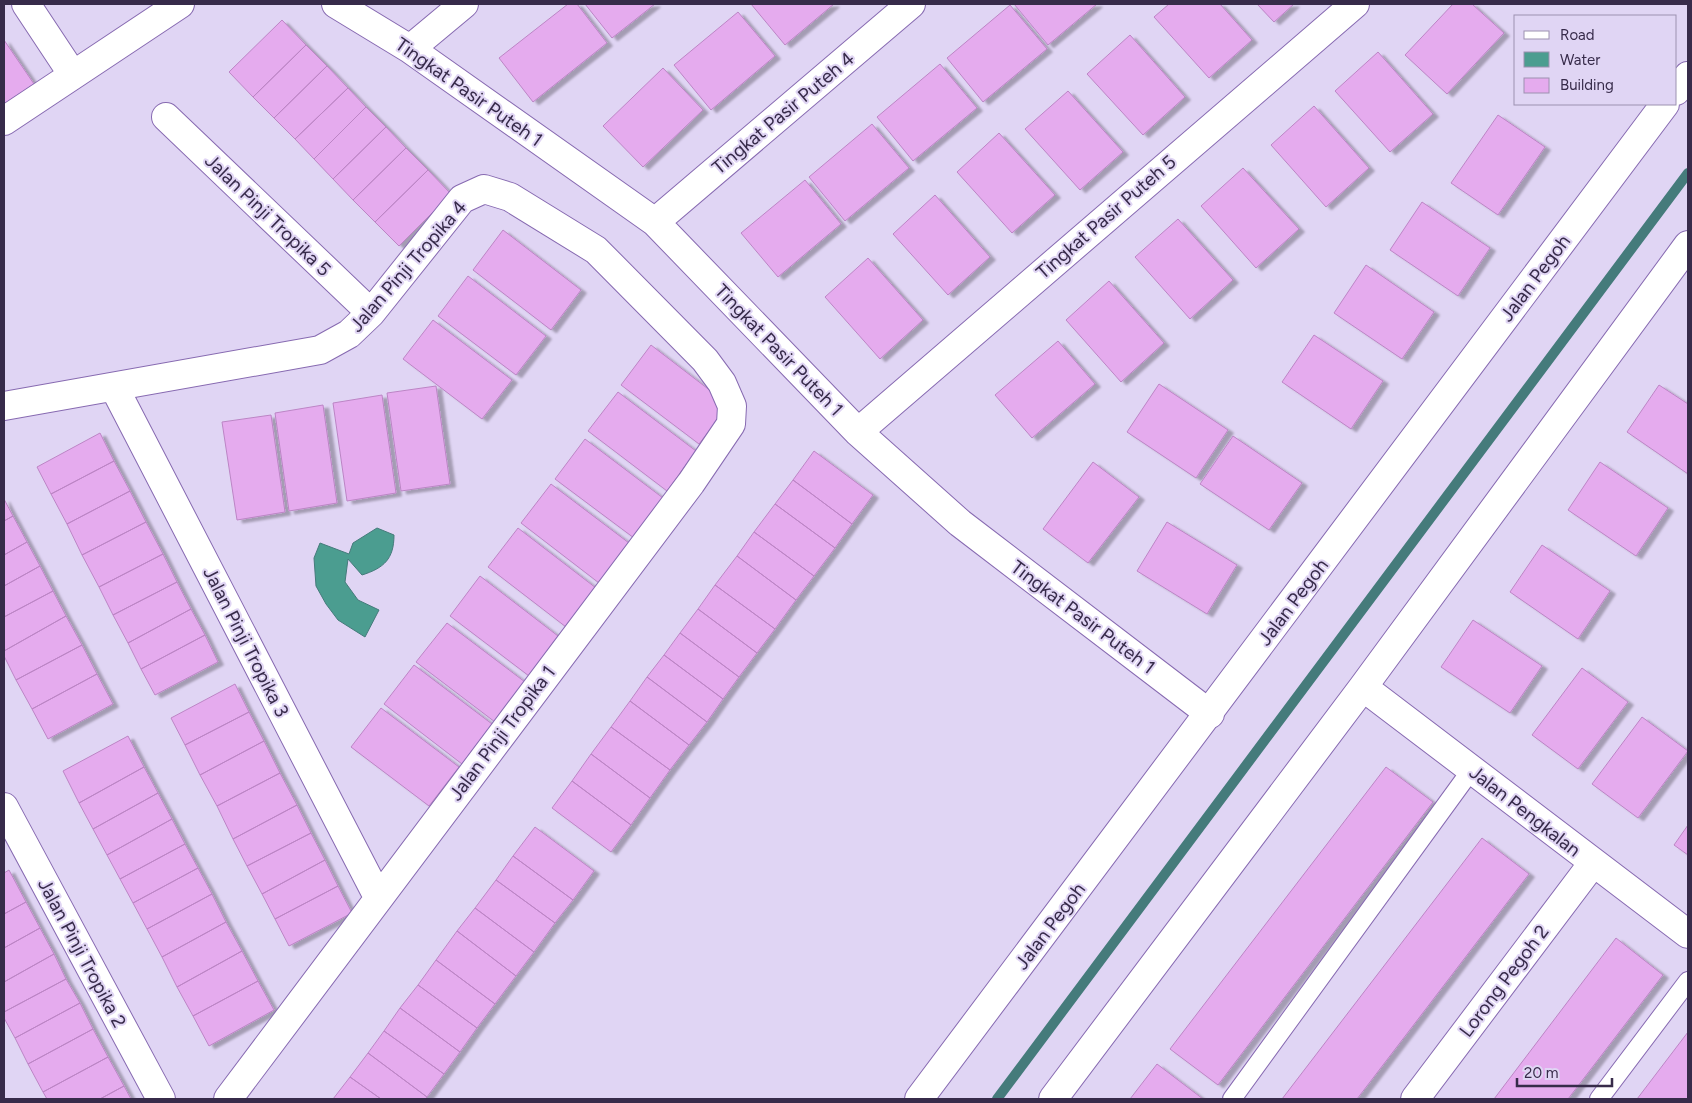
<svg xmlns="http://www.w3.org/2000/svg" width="1692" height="1103" viewBox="0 0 1692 1103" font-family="Figtree,sans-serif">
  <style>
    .water { fill: #4b9d90; stroke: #457b7b }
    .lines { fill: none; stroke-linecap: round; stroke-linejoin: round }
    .stream { stroke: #457b7b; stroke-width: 10 }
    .building { fill: #e5abee; stroke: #bc85c5; filter: url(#shadow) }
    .service-casing { stroke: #876ab1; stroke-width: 20 }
    .minor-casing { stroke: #876ab1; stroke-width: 30 }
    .tertiary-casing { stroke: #876ab1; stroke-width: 30 }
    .service { stroke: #fff; stroke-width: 18 }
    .minor { stroke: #fff; stroke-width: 28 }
    .tertiary { stroke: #fff; stroke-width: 28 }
    .labels { text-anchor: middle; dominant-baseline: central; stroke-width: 4; stroke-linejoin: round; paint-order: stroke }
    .street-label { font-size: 19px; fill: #372b4a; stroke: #e0d5f4 }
  </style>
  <defs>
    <filter id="shadow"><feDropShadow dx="5.5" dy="3" stdDeviation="1" flood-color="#0004"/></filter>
  </defs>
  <rect width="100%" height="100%" fill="#e0d5f4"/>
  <path class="water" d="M 377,528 L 394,535 C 394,559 384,568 362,575 L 348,559 L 345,582 L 358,600 L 379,610 L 365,637 L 338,620 L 326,604 L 316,586 L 314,558 L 320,543 L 349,554 L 353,543 Z"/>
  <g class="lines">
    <path class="stream" d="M 997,1099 L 1688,173"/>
  </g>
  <path class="building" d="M 568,4 L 577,4 L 607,43 L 533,102 L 499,58 Z
    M 585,4 L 655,4 L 612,38 Z
    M 751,4 L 834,4 L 785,45 Z
    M 1014,4 L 1097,4 L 1048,45 Z
    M 1169,4 L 1220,4 L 1252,40 L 1209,78 L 1154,17 Z
    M 1257,4 L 1294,4 L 1274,22 Z
    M 1453,4 L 1472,4 L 1504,33 L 1447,94 L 1405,55 Z
    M 1010,5 L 1047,49 L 983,102 L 947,58 Z
    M 738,12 L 775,56 L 711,110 L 674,65 Z
    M 282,20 L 306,45 L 253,97 L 229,72 Z
    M 1130,35 L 1185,97 L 1143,135 L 1087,74 Z
    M 4,40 L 34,84 L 4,104 Z
    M 306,45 L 327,66 L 274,118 L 253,97 Z
    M 1378,52 L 1433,114 L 1390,152 L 1335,91 Z
    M 940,64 L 977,108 L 913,161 L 877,117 Z
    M 327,66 L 348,88 L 295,139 L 274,118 Z
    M 663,68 L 703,110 L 643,167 L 603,126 Z
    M 348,88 L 366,107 L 314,159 L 295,139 Z
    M 1068,91 L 1123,152 L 1080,190 L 1025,129 Z
    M 1314,106 L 1369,168 L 1326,207 L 1271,145 Z
    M 366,107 L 386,127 L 333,179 L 314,159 Z
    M 1498,115 L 1545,147 L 1498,215 L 1451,183 Z
    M 872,124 L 909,168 L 845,221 L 809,177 Z
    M 386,127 L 406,148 L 353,200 L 333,179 Z
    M 999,133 L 1055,195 L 1012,233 L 957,172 Z
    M 406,148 L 428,170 L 375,222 L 353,200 Z
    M 1243,168 L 1299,229 L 1256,268 L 1201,206 Z
    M 428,170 L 451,194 L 399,246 L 375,222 Z
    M 805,180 L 841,224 L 778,277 L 741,233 Z
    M 935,195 L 990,257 L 948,295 L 893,234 Z
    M 1422,202 L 1490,248 L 1458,296 L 1390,250 Z
    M 1178,219 L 1233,280 L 1190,319 L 1135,257 Z
    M 503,230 L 581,290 L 551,330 L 473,270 Z
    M 868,258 L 923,320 L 880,359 L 825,297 Z
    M 1366,265 L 1434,312 L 1402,359 L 1334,313 Z
    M 468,276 L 546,336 L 516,375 L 438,316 Z
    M 1109,281 L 1164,343 L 1121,382 L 1066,320 Z
    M 433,320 L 512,380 L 482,419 L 403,359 Z
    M 1314,335 L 1383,381 L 1351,429 L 1282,382 Z
    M 1058,341 L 1095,384 L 1032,438 L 995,395 Z
    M 651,345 L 729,405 L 699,444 L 621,385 Z
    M 1159,384 L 1228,430 L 1196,478 L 1127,432 Z
    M 1659,385 L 1688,404 L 1688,474 L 1627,432 Z
    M 436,386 L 450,484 L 401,491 L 387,393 Z
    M 618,392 L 696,451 L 667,491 L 588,431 Z
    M 382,395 L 396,493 L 347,501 L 333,403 Z
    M 323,405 L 337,503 L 289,511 L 275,413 Z
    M 271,415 L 285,512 L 237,520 L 222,422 Z
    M 100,433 L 114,461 L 51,494 L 37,467 Z
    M 1233,436 L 1302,483 L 1269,530 L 1200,484 Z
    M 585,439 L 663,498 L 634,538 L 555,479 Z
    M 814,451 L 873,495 L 852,524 L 793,480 Z
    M 114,461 L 130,491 L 67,524 L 51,494 Z
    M 1093,462 L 1139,497 L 1088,563 L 1043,529 Z
    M 1600,462 L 1668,508 L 1636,556 L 1568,510 Z
    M 793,480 L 852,524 L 835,548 L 775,504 Z
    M 551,484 L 629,543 L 599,583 L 521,523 Z
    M 130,491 L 146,522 L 82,555 L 67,524 Z
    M 4,499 L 13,516 L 4,521 Z
    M 775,504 L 835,548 L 814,576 L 754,532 Z
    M 13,516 L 27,542 L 4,555 L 4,521 Z
    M 146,522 L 163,554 L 99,587 L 82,555 Z
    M 1167,522 L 1237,565 L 1207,614 L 1137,571 Z
    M 518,528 L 596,588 L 566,627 L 488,567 Z
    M 754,532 L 814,576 L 796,600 L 737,556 Z
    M 27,542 L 40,566 L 4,586 L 4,555 Z
    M 1542,545 L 1610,591 L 1578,639 L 1510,592 Z
    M 163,554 L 177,582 L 113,615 L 99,587 Z
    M 737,556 L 796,600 L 775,629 L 715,585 Z
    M 40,566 L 53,591 L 4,617 L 4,586 Z
    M 480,576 L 558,636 L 529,676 L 450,616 Z
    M 177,582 L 191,609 L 128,643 L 113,615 Z
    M 715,585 L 775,629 L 757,653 L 698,609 Z
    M 53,591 L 66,616 L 4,651 L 4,617 Z
    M 191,609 L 205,635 L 141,669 L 128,643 Z
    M 698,609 L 757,653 L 739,677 L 680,633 Z
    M 66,616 L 82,645 L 16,680 L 4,656 L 4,651 Z
    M 1473,620 L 1542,666 L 1510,713 L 1441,667 Z
    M 447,623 L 525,682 L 495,722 L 416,662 Z
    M 680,633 L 739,677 L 723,699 L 664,655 Z
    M 205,635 L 218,662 L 155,695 L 141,669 Z
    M 82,645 L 97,674 L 32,709 L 16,680 Z
    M 664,655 L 723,699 L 707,722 L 647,677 Z
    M 414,665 L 492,724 L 462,764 L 384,704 Z
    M 1582,668 L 1628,702 L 1578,769 L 1532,735 Z
    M 97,674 L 113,704 L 48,739 L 32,709 Z
    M 647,677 L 707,722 L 689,745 L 630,701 Z
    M 235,684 L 249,712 L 185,745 L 171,718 Z
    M 630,701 L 689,745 L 670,770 L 611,727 Z
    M 381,708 L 459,767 L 429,806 L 351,747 Z
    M 249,712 L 264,741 L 200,775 L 185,745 Z
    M 1642,717 L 1688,751 L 1638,818 L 1592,784 Z
    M 611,727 L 670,770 L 650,798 L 591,754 Z
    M 128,736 L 144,767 L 79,803 L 63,771 Z
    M 264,741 L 280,773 L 217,806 L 200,775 Z
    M 591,754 L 650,798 L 631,825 L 572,781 Z
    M 144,767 L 158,793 L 93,829 L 79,803 Z
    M 1386,767 L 1433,802 L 1218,1085 L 1170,1049 Z
    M 280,773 L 297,805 L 233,839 L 217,806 Z
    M 572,781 L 631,825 L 611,852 L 552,808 Z
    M 158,793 L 172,819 L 107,855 L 93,829 Z
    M 297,805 L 311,833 L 247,866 L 233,839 Z
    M 172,819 L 185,844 L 120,879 L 107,855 Z
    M 1688,825 L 1688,855 L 1674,845 Z
    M 535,827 L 594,871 L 573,900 L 513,856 Z
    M 311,833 L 325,860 L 262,894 L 247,866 Z
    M 1482,838 L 1529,874 L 1357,1099 L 1282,1099 Z
    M 185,844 L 198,868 L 133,903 L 120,879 Z
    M 513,856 L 573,900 L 555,923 L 496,880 Z
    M 325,860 L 338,886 L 275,919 L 262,894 Z
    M 198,868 L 212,894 L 147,929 L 133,903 Z
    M 9,870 L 26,902 L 4,914 L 4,873 Z
    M 496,880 L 555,923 L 534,952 L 475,908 Z
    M 338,886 L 352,913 L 289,946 L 275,919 Z
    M 212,894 L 226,922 L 162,957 L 147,929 Z
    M 26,902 L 40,928 L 4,948 L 4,914 Z
    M 475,908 L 534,952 L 516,976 L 457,931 Z
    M 226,922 L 242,951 L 177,987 L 162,957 Z
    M 40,928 L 54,954 L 4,982 L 4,948 Z
    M 457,931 L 516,976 L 495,1004 L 436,960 Z
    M 1616,938 L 1663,975 L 1568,1099 L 1494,1099 Z
    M 242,951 L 258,981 L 193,1016 L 177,987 Z
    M 54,954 L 66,979 L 4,1012 L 4,982 Z
    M 436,960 L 495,1004 L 477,1028 L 418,985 Z
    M 66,979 L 80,1003 L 15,1038 L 4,1018 L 4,1012 Z
    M 258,981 L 274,1010 L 209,1046 L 193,1016 Z
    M 418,985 L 477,1028 L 460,1052 L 400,1008 Z
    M 80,1003 L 93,1029 L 28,1064 L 15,1038 Z
    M 400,1008 L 460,1052 L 444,1074 L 384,1031 Z
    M 93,1029 L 108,1057 L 43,1092 L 28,1064 Z
    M 384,1031 L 444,1074 L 427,1097 L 368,1053 Z
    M 1688,1032 L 1688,1099 L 1637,1099 Z
    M 368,1053 L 427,1097 L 425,1099 L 381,1099 L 350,1077 Z
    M 108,1057 L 124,1086 L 100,1099 L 47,1099 L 43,1092 Z
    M 1157,1064 L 1203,1099 L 1130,1099 Z
    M 350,1077 L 381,1099 L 333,1099 Z
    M 124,1086 L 131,1099 L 100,1099 Z"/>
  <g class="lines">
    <g class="service-casing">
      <path id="service" d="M 1232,1099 L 1472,769
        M 1599,1099 L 1688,981"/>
    </g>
    <g class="minor-casing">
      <path id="minor" d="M 26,4 L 73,75
        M 336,4 L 410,49 L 655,222 L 858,432 L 960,523 L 1210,714
        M 410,49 L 464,4
        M 166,117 L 371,313
        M 4,121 L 180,4
        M 655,222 L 911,4
        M 114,387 L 378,897
        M 4,406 L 320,350 L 349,334 L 371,313 L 462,199 L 484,189 L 510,197 L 596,250 L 705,360 L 722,383 L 732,406 L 731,424 L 691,483 L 228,1099
        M 858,432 L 1355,4
        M 1363,687 L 1688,934
        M 4,807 L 161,1099
        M 1053,1099 L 1363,687 L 1688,245
        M 1415,1099 L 1593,863"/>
    </g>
    <g class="tertiary-casing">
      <path id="tertiary" d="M 1676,91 L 1688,76
        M 919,1099 L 1665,104"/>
    </g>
    <use href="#service" class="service"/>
    <use href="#minor" class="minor"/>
    <use href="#tertiary" class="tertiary"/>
  </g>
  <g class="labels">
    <g class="street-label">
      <text transform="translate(469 92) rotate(35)">Tingkat Pasir Puteh 1</text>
      <text transform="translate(783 113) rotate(-40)">Tingkat Pasir Puteh 4</text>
      <text transform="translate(268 215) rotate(44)">Jalan Pinji Tropika 5</text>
      <text transform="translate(1106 217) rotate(-41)">Tingkat Pasir Puteh 5</text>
      <text transform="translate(408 266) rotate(-49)">Jalan Pinji Tropika 4</text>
      <text transform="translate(1535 278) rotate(-53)">Jalan Pegoh</text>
      <text transform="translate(779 350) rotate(46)">Tingkat Pasir Puteh 1</text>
      <text transform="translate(1293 602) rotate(-53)">Jalan Pegoh</text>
      <text transform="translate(1083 617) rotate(37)">Tingkat Pasir Puteh 1</text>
      <text transform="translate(246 642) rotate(63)">Jalan Pinji Tropika 3</text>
      <text transform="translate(502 733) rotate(-53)">Jalan Pinji Tropika 1</text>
      <text transform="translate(1525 811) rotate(38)">Jalan Pengkalan</text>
      <text transform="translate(1050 926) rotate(-53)">Jalan Pegoh</text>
      <text transform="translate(82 953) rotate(62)">Jalan Pinji Tropika 2</text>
      <text transform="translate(1504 981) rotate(-53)">Lorong Pegoh 2</text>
    </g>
  </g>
  <rect width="1692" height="1103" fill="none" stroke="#372b4a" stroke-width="10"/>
  <rect x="1514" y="15" width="162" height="90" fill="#e0d5f4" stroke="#9c91b0"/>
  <rect x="1524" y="31" width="25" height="8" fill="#ffffff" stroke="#9c91b0"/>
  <text x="1560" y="40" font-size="15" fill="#372b4a">Road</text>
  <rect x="1524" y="52" width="25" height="15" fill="#4b9d90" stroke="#9c91b0"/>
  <text x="1560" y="65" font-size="15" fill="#372b4a">Water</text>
  <rect x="1524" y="78" width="25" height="15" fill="#e5abee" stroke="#9c91b0"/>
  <text x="1560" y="90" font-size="15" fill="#372b4a">Building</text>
  <path d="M1517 1078v8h95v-8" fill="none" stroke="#372b4a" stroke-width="2.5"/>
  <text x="1524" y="1078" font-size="15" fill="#372b4a" stroke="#e0d5f4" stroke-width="4" paint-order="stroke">20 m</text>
</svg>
